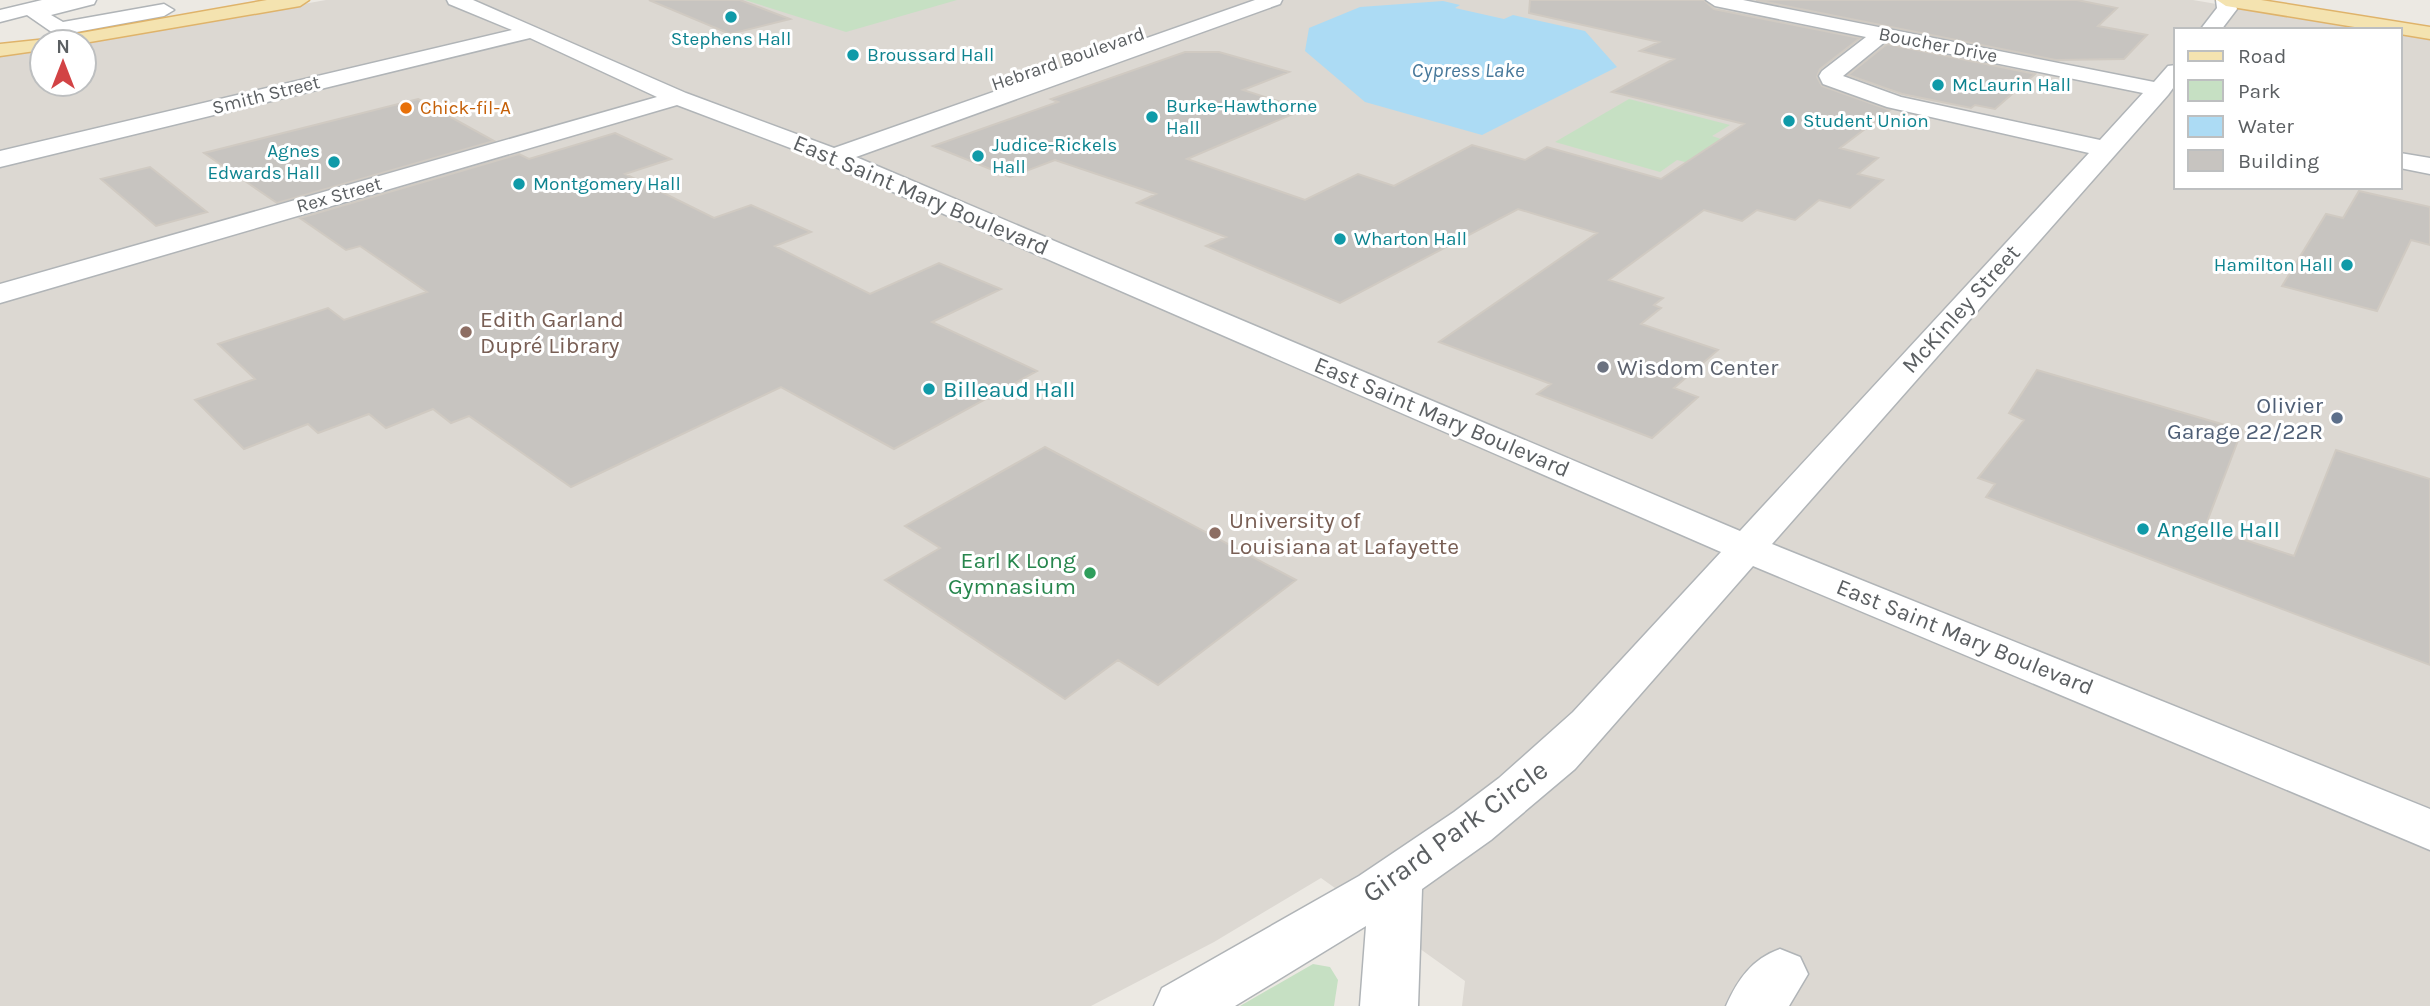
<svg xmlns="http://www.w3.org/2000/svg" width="2430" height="1006" viewBox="0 0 2430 1006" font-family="Karla,sans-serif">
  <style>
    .education { fill: #dcd8d2 }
    .green { fill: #c6e0c3 }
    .water { fill: #acdbf4 }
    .building { fill: #c7c4c0; stroke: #d0cac2; stroke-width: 2 }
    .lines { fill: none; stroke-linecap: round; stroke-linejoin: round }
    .minor-casing { stroke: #b0b4b7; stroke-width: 3 }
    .major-casing { stroke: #dfb36a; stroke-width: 3 }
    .minor { fill: #fff; fill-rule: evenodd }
    .major { fill: #f4e3b0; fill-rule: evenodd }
    .culture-dot { fill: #0f9aa8; stroke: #fff; stroke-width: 2.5 }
    .food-dot { fill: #e8710a; stroke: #fff; stroke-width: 2.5 }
    .education-dot { fill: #8d6e63; stroke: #fff; stroke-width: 2.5 }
    .worship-dot { fill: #6b7280; stroke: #fff; stroke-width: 2.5 }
    .service-dot { fill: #5c6f8a; stroke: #fff; stroke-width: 2.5 }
    .leisure-dot { fill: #2e9e5b; stroke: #fff; stroke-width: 2.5 }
    .labels { text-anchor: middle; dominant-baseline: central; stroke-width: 6; stroke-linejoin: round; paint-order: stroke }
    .far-culture-label { font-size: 19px; fill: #0d838f; stroke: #fff; text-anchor: start }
    .far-street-label { font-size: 19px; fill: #5b5f62; stroke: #fff }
    .far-food-label { font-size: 19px; fill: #c56008; stroke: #fff; text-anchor: start }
    .far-water-label { font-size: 21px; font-style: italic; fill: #48799b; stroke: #fff }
    .street-label { font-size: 23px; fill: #5b5f62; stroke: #fff }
    .education-label { font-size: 23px; fill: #785e54; stroke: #fff; text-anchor: start }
    .worship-label { font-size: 23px; fill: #5b616d; stroke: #fff; text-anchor: start }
    .culture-label { font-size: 23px; fill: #0d838f; stroke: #fff; text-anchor: start }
    .service-label { font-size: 23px; fill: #4e5e75; stroke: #fff; text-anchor: end }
    .leisure-label { font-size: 23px; fill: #27864d; stroke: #fff; text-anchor: end }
    .near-street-label { font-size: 28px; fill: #5b5f62; stroke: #fff }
  </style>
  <rect width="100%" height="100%" fill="#ece9e3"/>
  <path class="education" d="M 326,0 L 2193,0 L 2369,30 L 2176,30 L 2176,187 L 2400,187 L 2400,35 L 2430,40 L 2430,1006 L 1462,1006 L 1465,981 L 1321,878 L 1214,942 L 1091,1006 L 0,1006 L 0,56 L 42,49 L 42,84 L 84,84 L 84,43 Z"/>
  <path class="green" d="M 745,0 L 957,0 L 846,32 Z
    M 1629,99 L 1730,125 L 1712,136 L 1736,144 L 1701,166 L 1677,160 L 1660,172 L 1555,142 Z
    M 1313,964 L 1330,967 L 1338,980 L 1334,1006 L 1240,1006 Z"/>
  <path class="water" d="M 1443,1 L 1460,5 L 1455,8 L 1504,19 L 1513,15 L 1585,31 L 1617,67 L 1482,135 L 1365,102 L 1305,51 L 1309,28 L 1360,7 Z"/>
  <path class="building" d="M 649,0 L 740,0 L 790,19 L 730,34 Z
    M 1530,0 L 1704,0 L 1714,9 L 1860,38 L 1820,69 L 1817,77 L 1822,86 L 1890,110 L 1840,148 L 1878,158 L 1858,174 L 1883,180 L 1850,208 L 1819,200 L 1795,220 L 1757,210 L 1742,221 L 1704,210 L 1609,280 L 1663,298 L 1654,305 L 1661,308 L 1641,324 L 1718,350 L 1674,388 L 1698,397 L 1652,438 L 1537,394 L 1551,384 L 1439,342 L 1597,233 L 1518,209 L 1340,303 L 1206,246 L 1226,237 L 1137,203 L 1156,194 L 1055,160 L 1010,177 L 933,146 L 1058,102 L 1051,99 L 1185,52 L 1219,52 L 1289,72 L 1243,90 L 1287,104 L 1275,109 L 1293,114 L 1187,159 L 1305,200 L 1358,174 L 1394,186 L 1472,145 L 1525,160 L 1547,147 L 1661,179 L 1744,124 L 1612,92 L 1674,59 L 1640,51 L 1659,42 L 1529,13 Z
    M 1756,0 L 2077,0 L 2117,8 L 2098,26 L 2147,35 L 2124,59 L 2056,60 Z
    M 1887,44 L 2035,74 L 1995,109 L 1975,105 L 1971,108 L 1902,94 L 1848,75 Z
    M 418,99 L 494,141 L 277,203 L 204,153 Z
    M 615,133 L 671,159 L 625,174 L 714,218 L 751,205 L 811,232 L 775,246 L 870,294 L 939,263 L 1001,289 L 932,322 L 1037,371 L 894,449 L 781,387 L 571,487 L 469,416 L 451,423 L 433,409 L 386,428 L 369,414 L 318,433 L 308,424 L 244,449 L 195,400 L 255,379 L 218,344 L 328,308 L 344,320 L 427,292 L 360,246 L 346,250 L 300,218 L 519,154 L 529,159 Z
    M 150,167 L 207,212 L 156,226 L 101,179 Z
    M 2359,191 L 2430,207 L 2430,245 L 2411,240 L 2377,311 L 2282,286 L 2326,214 L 2343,218 Z
    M 2037,370 L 2242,430 L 2205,527 L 2294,556 L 2336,450 L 2430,479 L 2430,665 L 1986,497 L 1995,484 L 1978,478 L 2024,420 L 2009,413 Z
    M 1045,447 L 1296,580 L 1158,685 L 1118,660 L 1065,699 L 885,580 L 940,548 L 905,526 Z"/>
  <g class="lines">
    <g class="minor-casing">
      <path id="minor" d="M 42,0 L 96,0 L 94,4 L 51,15 L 63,22 L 164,4 L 174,10 L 164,16 L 60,35 L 53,33 L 27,15 L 0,22 L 0,10 Z
        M 447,0 L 473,0 L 686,93 L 834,148 L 1255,0 L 1282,0 L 1280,4 L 856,157 L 1740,531 L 2089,153 L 1887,107 L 1823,84 L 1819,76 L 1822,71 L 1866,37 L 1715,6 L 1706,0 L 1743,0 L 2154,82 L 2168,66 L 2176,65 L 2176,84 L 2168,95 L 1772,544 L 2430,809 L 2430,850 L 1753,566 L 1575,769 L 1491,840 L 1422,889 L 1418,1006 L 1360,1006 L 1366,926 L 1235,1006 L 1154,1006 L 1162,988 L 1359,876 L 1454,812 L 1499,778 L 1573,712 L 1721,552 L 801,152 L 677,105 L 0,303 L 0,284 L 657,97 L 530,38 L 0,167 L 0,151 L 512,30 L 449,4 ZM 1886,41 L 2143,93 L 2100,140 L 1901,97 L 1843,76 Z
        M 2216,0 L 2234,0 L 2237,9 L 2221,30 L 2200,30 L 2217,8 Z
        M 2400,153 L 2430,158 L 2430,174 L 2400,168 Z
        M 1780,949 L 1800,957 L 1808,974 L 1789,1006 L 1726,1006 C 1738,979 1752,959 1780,949 Z"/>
    </g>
    <g class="major-casing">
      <path id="major" d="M 267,0 L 309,0 L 300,6 L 84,43 L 42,42 L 42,50 L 0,56 L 0,44 L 47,39 Z
        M 2217,0 L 2261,0 L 2430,27 L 2430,39 L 2400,34 L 2400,30 L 2373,30 L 2226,6 Z"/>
    </g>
    <use href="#minor" class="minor"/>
    <use href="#major" class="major"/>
  </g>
  <g class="culture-dot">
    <circle cx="731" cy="17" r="7"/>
    <circle cx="853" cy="55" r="7"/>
    <circle cx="1938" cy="85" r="7"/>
    <circle cx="1152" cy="117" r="7"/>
    <circle cx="1789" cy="121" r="7"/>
    <circle cx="978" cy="156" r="7"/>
    <circle cx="334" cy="162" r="7"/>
    <circle cx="519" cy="184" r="7"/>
    <circle cx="1340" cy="239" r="7"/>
    <circle cx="2347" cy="265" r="7"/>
    <circle cx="929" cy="389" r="7"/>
    <circle cx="2143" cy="529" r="7"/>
  </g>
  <circle class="food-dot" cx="406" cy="108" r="7"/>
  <g class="education-dot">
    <circle cx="466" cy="332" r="7"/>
    <circle cx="1215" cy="533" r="7"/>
  </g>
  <circle class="worship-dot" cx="1603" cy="367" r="7"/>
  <circle class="service-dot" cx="2337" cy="418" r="7"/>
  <circle class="leisure-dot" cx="1090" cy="573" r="7"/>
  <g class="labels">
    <g class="far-culture-label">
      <text x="731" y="39" text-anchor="middle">Stephens Hall</text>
      <text x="867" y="55">Broussard Hall</text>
      <text x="1952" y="85">McLaurin Hall</text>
      <text x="1166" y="106">Burke-Hawthorne<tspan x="1166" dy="22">Hall</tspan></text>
      <text x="1803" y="121">Student Union</text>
      <text x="992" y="145">Judice-Rickels<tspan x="992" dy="22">Hall</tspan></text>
      <text x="320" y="151" text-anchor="end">Agnes<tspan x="320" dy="22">Edwards Hall</tspan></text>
      <text x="533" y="184">Montgomery Hall</text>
      <text x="1354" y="239">Wharton Hall</text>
      <text x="2333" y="265" text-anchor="end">Hamilton Hall</text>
    </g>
    <g class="far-street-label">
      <text transform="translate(1938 45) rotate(11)">Boucher Drive</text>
      <text transform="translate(1068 59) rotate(-19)">Hebrard Boulevard</text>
      <text transform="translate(266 95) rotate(-14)">Smith Street</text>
      <text transform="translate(339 195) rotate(-16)">Rex Street</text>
    </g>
    <g class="far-food-label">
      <text x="420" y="108">Chick-fil-A</text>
    </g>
    <g class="far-water-label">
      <text x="1468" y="70">Cypress Lake</text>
    </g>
    <g class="street-label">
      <text transform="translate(921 195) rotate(23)">East Saint Mary Boulevard</text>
      <text transform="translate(1961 309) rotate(-48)">McKinley Street</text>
      <text transform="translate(1442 417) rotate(23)">East Saint Mary Boulevard</text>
      <text transform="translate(1965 637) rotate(22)">East Saint Mary Boulevard</text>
    </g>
    <g class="education-label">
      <text x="480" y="319">Edith Garland<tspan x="480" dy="26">Dupré Library</tspan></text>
      <text x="1229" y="520">University of<tspan x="1229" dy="26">Louisiana at Lafayette</tspan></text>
    </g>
    <g class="worship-label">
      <text x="1617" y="367">Wisdom Center</text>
    </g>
    <g class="culture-label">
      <text x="943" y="389">Billeaud Hall</text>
      <text x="2157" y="529">Angelle Hall</text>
    </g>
    <g class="service-label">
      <text x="2323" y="405">Olivier<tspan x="2323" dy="26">Garage 22/22R</tspan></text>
    </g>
    <g class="leisure-label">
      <text x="1076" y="560">Earl K Long<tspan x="1076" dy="26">Gymnasium</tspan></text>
    </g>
    <g class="near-street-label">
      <text transform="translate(1455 831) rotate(-36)">Girard Park Circle</text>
    </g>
  </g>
  <rect x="2174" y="28" width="228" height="161" fill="#ffffff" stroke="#bdbfc0" stroke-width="2"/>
  <rect x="2188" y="51" width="35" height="10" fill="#f4e3b0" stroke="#bdbfc0" stroke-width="2"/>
  <text x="2238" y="63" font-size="21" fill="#5b5f62">Road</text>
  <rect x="2188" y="80" width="35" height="21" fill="#c6e0c3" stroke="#bdbfc0" stroke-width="2"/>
  <text x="2238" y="98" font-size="21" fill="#5b5f62">Park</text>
  <rect x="2188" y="116" width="35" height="21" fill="#acdbf4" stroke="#bdbfc0" stroke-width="2"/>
  <text x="2238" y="133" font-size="21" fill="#5b5f62">Water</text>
  <rect x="2188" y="150" width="35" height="21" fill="#c7c4c0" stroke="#bdbfc0" stroke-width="2"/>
  <text x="2238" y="168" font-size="21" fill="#5b5f62">Building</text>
  <g transform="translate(63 63)"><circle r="33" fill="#ffffff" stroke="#bdbfc0" stroke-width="2"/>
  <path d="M0-5L12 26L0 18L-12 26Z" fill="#d24345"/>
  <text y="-10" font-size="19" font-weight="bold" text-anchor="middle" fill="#5b5f62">N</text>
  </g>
</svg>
